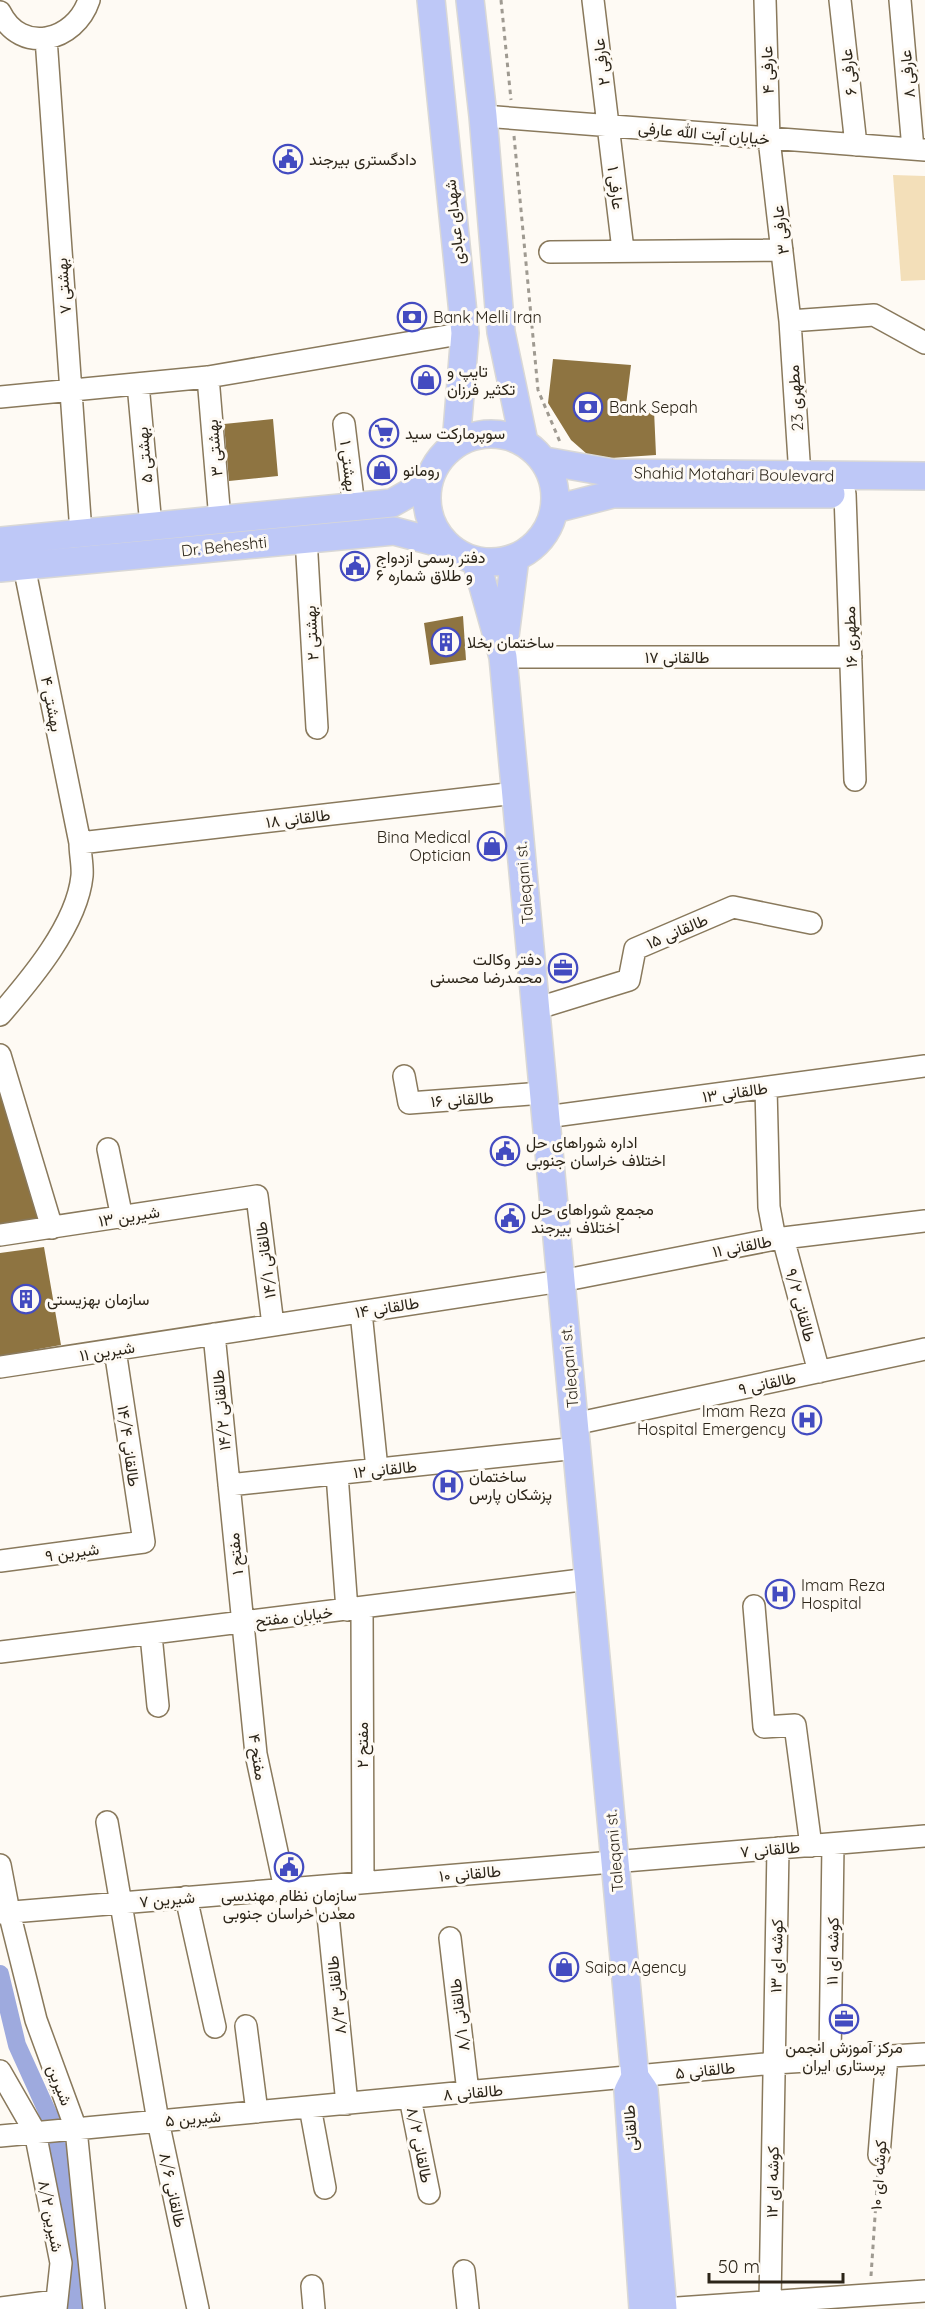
<svg xmlns="http://www.w3.org/2000/svg" width="925" height="2309" viewBox="0 0 925 2309" font-family="Quicksand,Vazirmatn,sans-serif">
  <style>
    .green { fill: #f3dfb9 }
    .lines { fill: none; stroke-linecap: round; stroke-linejoin: round }
    .canal { stroke: #9eaade; stroke-width: 18 }
    .building { fill: #8e7441 }
    .minor-casing { stroke: #89795c; stroke-width: 24 }
    .major-casing { stroke: #d9d8d6; stroke-width: 30 }
    .path { stroke: #9f9a91; stroke-width: 3; stroke-dasharray: 4.5 4.5; stroke-linecap: butt }
    .minor { stroke: #fff; stroke-width: 21 }
    .major { stroke: #bec8f7; stroke-width: 27 }
    .labels { text-anchor: middle; dominant-baseline: central; stroke-width: 6; stroke-linejoin: round; paint-order: stroke }
    .street-label { font-size: 16px; fill: #2c2519; stroke: #fefaf4 }
    .poi-label { font-size: 16px; fill: #2c2519; stroke: #fefaf4; text-anchor: start }
  </style>
  <rect width="100%" height="100%" fill="#fefaf4"/>
  <path class="green" d="M 893,175 L 925,176 L 925,280 L 901,281 Z"/>
  <g class="lines">
    <path class="canal" d="M 0,1974 L 17,2045 L 51,2120 L 66,2184 L 73,2309"/>
  </g>
  <path class="building" d="M 553,359 L 631,365 L 625,413 L 654,410 L 656,455 L 611,458 L 587,454 L 571,440 L 548,403 Z
    M 273,419 L 278,476 L 229,481 L 224,424 Z
    M 463,616 L 466,660 L 430,665 L 424,623 Z
    M 0,1090 L 43,1219 L 0,1226 Z
    M 44,1247 L 61,1345 L 0,1356 L 0,1253 Z"/>
  <g class="lines">
    <g class="minor-casing">
      <path id="minor" d="M 593,0 L 623,250
        M 765,0 L 769,139 L 790,321 L 800,476
        M 840,0 L 856,145
        M 900,0 L 913,149
        M 0,12 C 21,55 75,42 89,0
        M 46,38 L 81,533
        M 483,116 L 925,150
        M 550,252 L 782,250
        M 790,321 L 874,315 L 925,343
        M 208,377 L 220,520
        M 138,384 L 151,526
        M 0,397 L 208,377 L 465,333
        M 344,424 L 354,507
        M 845,494 L 855,780
        M 306,538 L 317,728
        M 503,657 L 851,657
        M 80,843 L 515,793
        M 535,1009 L 629,980 L 635,949 L 733,907 L 811,923
        M 0,1015 C 31,979 77,925 82,876 C 83,866 80,854 80,843 L 24,566
        M 0,1055 L 52,1228
        M 404,1076 L 409,1103 L 543,1093
        M 766,1088 L 769,1207 L 775,1239
        M 546,1117 L 925,1066
        M 108,1149 L 122,1218
        M 0,1235 L 257,1196 L 273,1325
        M 783,1238 L 819,1372
        M 361,1312 L 377,1469
        M 214,1334 L 256,1754 L 285,1889
        M 0,1367 L 561,1281 L 775,1239 L 925,1221
        M 574,1424 L 925,1349
        M 337,1474 L 347,1610
        M 229,1485 L 577,1448
        M 0,1561 L 144,1542 L 115,1350
        M 754,1606 L 764,1727 L 795,1725 L 811,1846
        M 362,1608 L 363,1882
        M 151,1635 L 158,1706
        M 0,1652 L 589,1579
        M 107,1822 L 158,2121 L 198,2309
        M 0,1865 L 9,1912 L 36,2020 L 76,2129 L 94,2309
        M 325,1886 L 347,2104
        M 186,1897 L 215,2027
        M 0,1913 L 925,1836
        M 450,1938 L 468,2092
        M 246,2026 L 257,2112
        M 830,2059 L 833,1844
        M 0,2071 L 35,2132 L 61,2263 L 56,2309
        M 410,2098 L 429,2193
        M 310,2107 L 325,2188
        M 0,2136 L 774,2063 L 925,2054
        M 879,2155 L 887,2056
        M 464,2271 L 468,2309
        M 312,2286 L 314,2309
        M 770,2302 L 778,1848
        M 0,2308 L 56,2301
        M 663,2309 L 925,2291"/>
    </g>
    <g class="major-casing">
      <path id="major" d="M 431,0 L 465,333 L 456,444
        M 470,0 L 483,116 L 501,332 L 524,442
        M427 498a64 64 0 1 1 128 0a64 64 0 1 1-128 0Z
        M 545,461 L 613,473 L 925,476
        M 555,509 L 613,494 L 831,494
        M 0,541 L 392,503 L 429,482
        M 476,561 L 503,657 L 635,2077
        M 0,568 L 394,531 L 447,545
        M 504,644 L 515,558
        M 643,2309 L 628,2091 L 635,2077 L 644,2090 L 663,2309"/>
    </g>
    <path class="path" d="M 501,0 L 511,100
      M 514,136 L 538,390 L 560,442
      M 871,2276 L 878,2172"/>
    <use href="#minor" class="minor"/>
    <use href="#major" class="major"/>
  </g>
  <defs>
    <g id="civic-ring" transform="scale(1.5)"><circle r="9.5" fill="#fefaf4" stroke="#434bc0" stroke-width="1.5"/><path d="M-.6-6.5H3V-4.5H.6V-3L4-1V1h2V6H-6V1h2V-1L-.6-3ZM-1.2 2.5V6h2.4V2.5Z" fill="#434bc0"/></g>
    <g id="bank-ring" transform="scale(1.5)"><circle r="9.5" fill="#fefaf4" stroke="#434bc0" stroke-width="1.5"/><path d="M-6-4H6V4H-6ZM0-2.3a2.3 2.3 0 1 0 0 4.6a2.3 2.3 0 1 0 0-4.6Z" fill="#434bc0"/></g>
    <g id="shop-ring" transform="scale(1.5)"><circle r="9.5" fill="#fefaf4" stroke="#434bc0" stroke-width="1.5"/><path d="M-5-2.5h2.3a2.7 3.5 0 0 1 5.4 0H5L5.5 6h-11ZM-1.5-2.5h3a1.5 2.3 0 0 0-3 0Z" fill="#434bc0"/></g>
    <g id="supermarket-ring" transform="scale(1.5)"><circle r="9.5" fill="#fefaf4" stroke="#434bc0" stroke-width="1.5"/><path d="M-6-5.5h2.5l.6 2H6L4.5 2H-2.5L-4.4-4H-6ZM-1.5 3.2a1.3 1.3 0 1 0 .1 0ZM3 3.2a1.3 1.3 0 1 0 .1 0Z" fill="#434bc0"/></g>
    <g id="building-ring" transform="scale(1.5)"><circle r="9.5" fill="#fefaf4" stroke="#434bc0" stroke-width="1.5"/><path d="M-4-6H4V6H1V3H-1V6H-4ZM-2.5-4.3h1.7v1.8h-1.7ZM.8-4.3h1.7v1.8H.8ZM-2.5-1h1.7V.8h-1.7ZM.8-1h1.7V.8H.8Z" fill="#434bc0"/></g>
    <g id="office-ring" transform="scale(1.5)"><circle r="9.5" fill="#fefaf4" stroke="#434bc0" stroke-width="1.5"/><path d="M-6-3h4V-5.5h4V-3h4V5H-6ZM-1-4.5V-3h2v-1.5ZM-6 0V1H6V0Z" fill="#434bc0"/></g>
    <g id="hospital-ring" transform="scale(1.5)"><circle r="9.5" fill="#fefaf4" stroke="#434bc0" stroke-width="1.5"/><path d="M-5-5h3v3.5h4V-5h3V5h-3V1.5h-4V5h-3Z" fill="#434bc0"/></g>
  </defs>
  <g fill-rule="evenodd">
    <use href="#civic-ring" x="288" y="159"/>
    <use href="#bank-ring" x="412" y="317"/>
    <use href="#shop-ring" x="426" y="380"/>
    <use href="#bank-ring" x="588" y="407"/>
    <use href="#supermarket-ring" x="384" y="433"/>
    <use href="#shop-ring" x="382" y="470"/>
    <use href="#civic-ring" x="355" y="566"/>
    <use href="#building-ring" x="446" y="642"/>
    <use href="#shop-ring" x="492" y="846"/>
    <use href="#office-ring" x="563" y="968"/>
    <use href="#civic-ring" x="505" y="1151"/>
    <use href="#civic-ring" x="510" y="1218"/>
    <use href="#building-ring" x="26" y="1299"/>
    <use href="#hospital-ring" x="807" y="1420"/>
    <use href="#hospital-ring" x="448" y="1485"/>
    <use href="#hospital-ring" x="780" y="1594"/>
    <use href="#civic-ring" x="289" y="1867"/>
    <use href="#shop-ring" x="564" y="1967"/>
    <use href="#office-ring" x="844" y="2019"/>
  </g>
  <g class="labels">
    <g class="street-label">
      <text transform="translate(601 62) rotate(-97)">عارفی ۲</text>
      <text transform="translate(767 70) rotate(-92)">عارفی ۴</text>
      <text transform="translate(848 72) rotate(-96)">عارفی ۶</text>
      <text transform="translate(907 74) rotate(-95)">عارفی ۸</text>
      <text transform="translate(704 133) rotate(5)">خیابان آیت الله عارفی</text>
      <text transform="translate(616 188) rotate(83)">عارفی ۱</text>
      <text transform="translate(454 222) rotate(-96)">شهدای عبادی</text>
      <text transform="translate(780 230) rotate(-97)">عارفی ۳</text>
      <text transform="translate(63 286) rotate(-94)">بهشتی ۷</text>
      <text transform="translate(795 398) rotate(-94)">مطهری 23</text>
      <text transform="translate(214 448) rotate(-95)">بهشتی ۳</text>
      <text transform="translate(144 455) rotate(-95)">بهشتی ۵</text>
      <text transform="translate(349 466) rotate(83)">بهشتی ۱</text>
      <text transform="translate(734 474) rotate(1)">Shahid Motahari Boulevard</text>
      <text transform="translate(224 546) rotate(-6)">Dr. Beheshti</text>
      <text transform="translate(311 633) rotate(-93)">بهشتی ۲</text>
      <text transform="translate(850 637) rotate(-92)">مطهری ۱۶</text>
      <text x="677" y="657">طالقانی ۱۷</text>
      <text transform="translate(52 704) rotate(79)">بهشتی ۴</text>
      <text transform="translate(298 818) rotate(-7)">طالقانی ۱۸</text>
      <text transform="translate(524 883) rotate(-95)">Taleqani st.</text>
      <text transform="translate(677 931) rotate(-23)">طالقانی ۱۵</text>
      <text transform="translate(735 1092) rotate(-8)">طالقانی ۱۳</text>
      <text transform="translate(462 1099) rotate(-4)">طالقانی ۱۶</text>
      <text transform="translate(129 1216) rotate(-9)">شیرین ۱۳</text>
      <text transform="translate(742 1246) rotate(-11)">طالقانی ۱۱</text>
      <text transform="translate(265 1260) rotate(-97)">طالقانی ۱۴/۱</text>
      <text transform="translate(801 1305) rotate(75)">طالقانی ۹/۲</text>
      <text transform="translate(387 1307) rotate(-9)">طالقانی ۱۴</text>
      <text transform="translate(107 1351) rotate(-9)">شیرین ۱۱</text>
      <text transform="translate(569 1367) rotate(-95)">Taleqani st.</text>
      <text transform="translate(767 1383) rotate(-12)">طالقانی ۹</text>
      <text transform="translate(221 1410) rotate(-95)">طالقانی ۱۴/۲</text>
      <text transform="translate(129 1446) rotate(82)">طالقانی ۱۴/۴</text>
      <text transform="translate(385 1469) rotate(-6)">طالقانی ۱۲</text>
      <text transform="translate(72 1552) rotate(-8)">شیرین ۹</text>
      <text transform="translate(235 1554) rotate(-96)">مفتح ۱</text>
      <text transform="translate(294 1616) rotate(-7)">خیابان مفتح</text>
      <text transform="translate(362 1745) rotate(-90)">مفتح ۲</text>
      <text transform="translate(258 1757) rotate(81)">مفتح ۴</text>
      <text transform="translate(770 1849) rotate(-5)">طالقانی ۷</text>
      <text transform="translate(614 1851) rotate(-95)">Taleqani st.</text>
      <text transform="translate(470 1873) rotate(-5)">طالقانی ۱۰</text>
      <text transform="translate(167 1899) rotate(-5)">شیرین ۷</text>
      <text transform="translate(832 1951) rotate(-89)">کوشه ای ۱۱</text>
      <text transform="translate(776 1956) rotate(-89)">کوشه ای ۱۳</text>
      <text transform="translate(336 1995) rotate(-96)">طالقانی ۸/۳</text>
      <text transform="translate(459 2015) rotate(-97)">طالقانی ۸/۱</text>
      <text transform="translate(705 2070) rotate(-6)">طالقانی ۵</text>
      <text transform="translate(60 2085) rotate(69)">شیرین</text>
      <text transform="translate(473 2092) rotate(-5)">طالقانی ۸</text>
      <text transform="translate(193 2118) rotate(-5)">شیرین ۵</text>
      <text transform="translate(630 2128) rotate(-94)">طالقانی</text>
      <text transform="translate(420 2145) rotate(79)">طالقانی ۸/۲</text>
      <text transform="translate(878 2175) rotate(-86)">کوشه ای ۱۰</text>
      <text transform="translate(772 2182) rotate(-89)">کوشه ای ۱۲</text>
      <text transform="translate(173 2190) rotate(78)">طالقانی ۸/۶</text>
      <text transform="translate(51 2216) rotate(79)">شیرین ۸/۲</text>
    </g>
    <g class="poi-label">
      <text x="309" y="159">دادگستری بیرجند</text>
      <text x="433" y="317">Bank Melli Iran</text>
      <text x="447" y="371">تایپ و<tspan x="447" dy="18">تکثیر فرزان</tspan></text>
      <text x="609" y="407">Bank Sepah</text>
      <text x="405" y="433">سوپرمارکت سید</text>
      <text x="403" y="470">رومانو</text>
      <text x="376" y="557">دفتر رسمی ازدواج<tspan x="376" dy="18">و طلاق شماره ۶</tspan></text>
      <text x="467" y="642">ساختمان بخلا</text>
      <text x="471" y="837" text-anchor="end">Bina Medical<tspan x="471" dy="18">Optician</tspan></text>
      <text x="542" y="959" text-anchor="end">دفتر وکالت<tspan x="542" dy="18">محمدرضا محسنی</tspan></text>
      <text x="526" y="1142">اداره شوراهای حل<tspan x="526" dy="18">اختلاف خراسان جنوبی</tspan></text>
      <text x="531" y="1209">مجمع شوراهای حل<tspan x="531" dy="18">اختلاف بیرجند</tspan></text>
      <text x="47" y="1299">سازمان بهزیستی</text>
      <text x="786" y="1411" text-anchor="end">Imam Reza<tspan x="786" dy="18">Hospital Emergency</tspan></text>
      <text x="469" y="1476">ساختمان<tspan x="469" dy="18">پزشکان پارس</tspan></text>
      <text x="801" y="1585">Imam Reza<tspan x="801" dy="18">Hospital</tspan></text>
      <text x="289" y="1895" text-anchor="middle">سازمان نظام مهندسی<tspan x="289" dy="18">معدن خراسان جنوبی</tspan></text>
      <text x="585" y="1967">Saipa Agency</text>
      <text x="844" y="2047" text-anchor="middle">مرکز آموزش انجمن<tspan x="844" dy="18">پرستاری ایران</tspan></text>
    </g>
  </g>
  <path d="M709 2273v9h134v-9" fill="none" stroke="#2c2519" stroke-width="3"/>
  <text x="718" y="2273" font-size="18" fill="#2c2519" stroke="#fefaf4" stroke-width="4.5" paint-order="stroke">50 m</text>
</svg>
